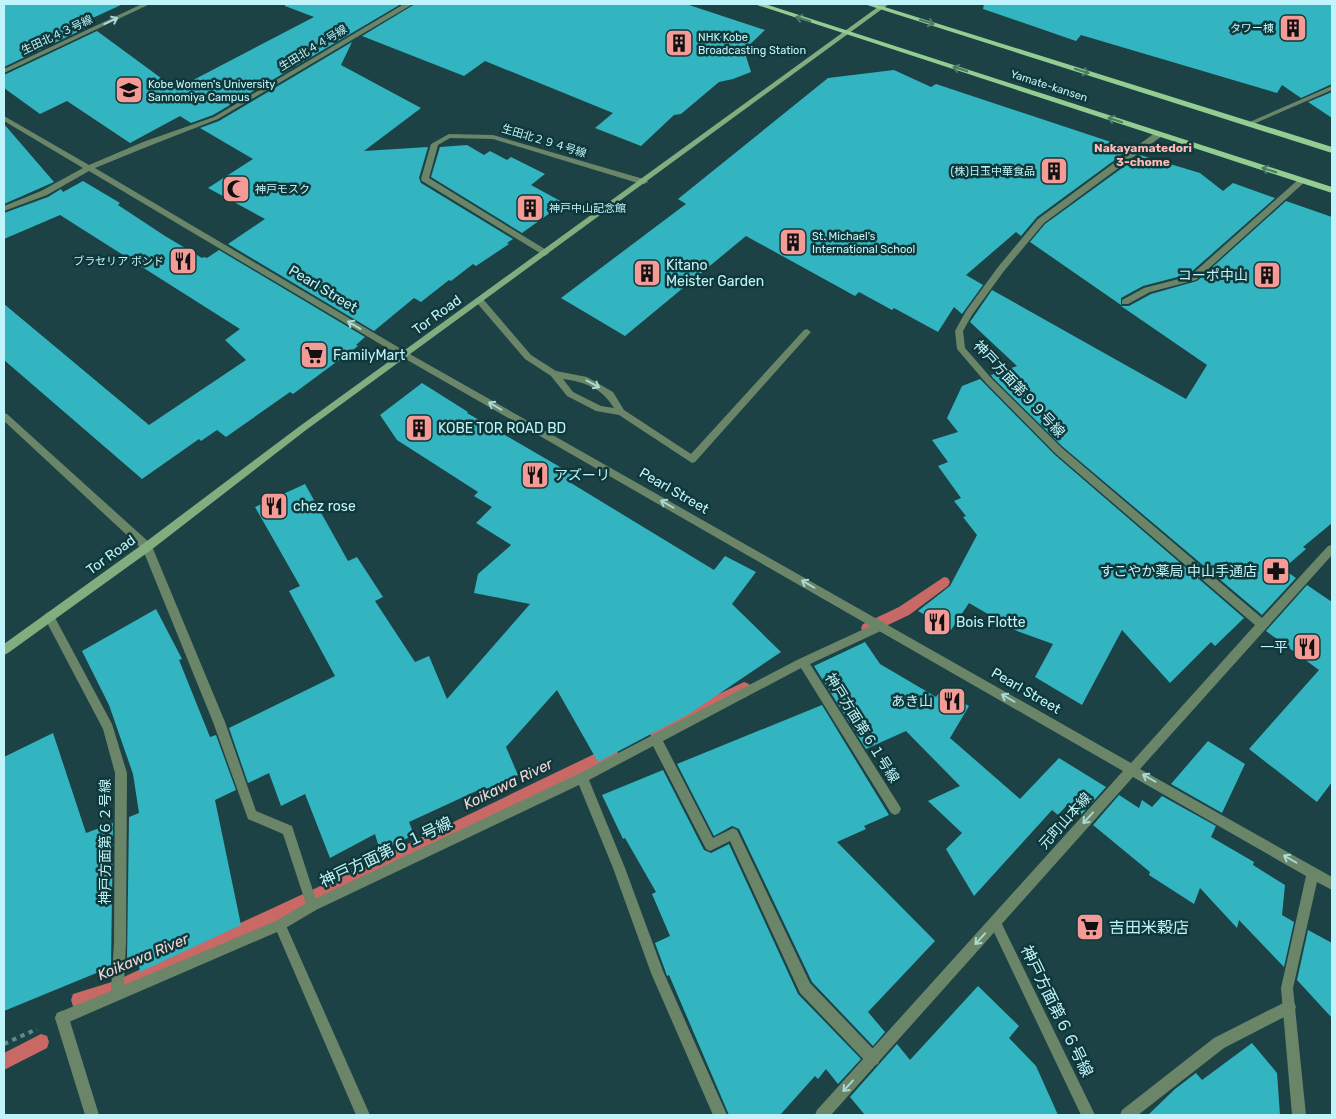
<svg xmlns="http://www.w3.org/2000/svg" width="1336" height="1119" viewBox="0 0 1336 1119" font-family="Rubik,'Noto Sans JP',sans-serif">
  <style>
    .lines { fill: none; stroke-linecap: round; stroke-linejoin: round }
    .stream { fill: #c86966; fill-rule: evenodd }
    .building { fill: #32b5c0 }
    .path { stroke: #5d8a8e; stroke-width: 4; stroke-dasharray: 4.5 4.5; stroke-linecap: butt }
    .lane { fill: #6a8568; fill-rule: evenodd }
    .street { fill: #6a8568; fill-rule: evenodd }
    .secondary { fill: #82ae7f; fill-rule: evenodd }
    .primary { fill: #94cd91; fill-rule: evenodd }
    .oneway { stroke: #4b7b62 }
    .oneway2 { stroke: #aad9d6 }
    .labels { text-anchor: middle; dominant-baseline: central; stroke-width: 5; stroke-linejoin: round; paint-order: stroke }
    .far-poi-label { font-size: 11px; fill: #bff5fa; stroke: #10383b; text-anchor: start }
    .far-street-label { font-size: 11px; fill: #bff5fa; stroke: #10383b }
    .far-neighbourhood-label { font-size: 12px; font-weight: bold; fill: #ffbab6; stroke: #10383b }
    .poi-label { font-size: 14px; fill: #bff5fa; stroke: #10383b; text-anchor: start }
    .street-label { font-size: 14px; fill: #bff5fa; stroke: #10383b }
    .water-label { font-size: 15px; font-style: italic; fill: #f0d5d3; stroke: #10383b }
    .near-street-label { font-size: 16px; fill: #bff5fa; stroke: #10383b }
    .near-poi-label { font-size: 16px; fill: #bff5fa; stroke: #10383b; text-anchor: start }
  </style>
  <rect width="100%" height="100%" fill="#1c4246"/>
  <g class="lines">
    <path class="stream" d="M 944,577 L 948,578 L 950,582 L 948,586 L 909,615 L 873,632 L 868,634 L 863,632 L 861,628 L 863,624 L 899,607 Z
      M 744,682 L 749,684 L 751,688 L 749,692 L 661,736 L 656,738 L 651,736 L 649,731 L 651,726 Z
      M 611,746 L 616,748 L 618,753 L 616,758 L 324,899 L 123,994 L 79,1008 L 73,1006 L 71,1000 L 73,994 L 115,981 L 314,889 Z
      M 41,1034 L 47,1036 L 49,1042 L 47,1048 L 4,1070 L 4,1053 Z"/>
  </g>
  <path class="building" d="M 4,4 L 123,4 L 84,22 L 90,26 L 4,67 Z
    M 285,4 L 401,4 L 213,115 L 191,123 L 180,116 L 130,143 L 67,101 L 40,114 L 4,88 L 4,75 L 97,31 L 176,89 L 314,17 L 285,6 Z
    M 415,4 L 686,4 L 765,30 L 744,50 L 751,72 L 733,79 L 719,82 L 681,114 L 674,115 L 641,146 L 595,128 L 613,113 L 485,61 L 464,76 L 362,36 Z
    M 984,4 L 1332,4 L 1332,84 L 1301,98 L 1282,85 L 1277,93 L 1081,35 L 1076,41 L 983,9 Z
    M 352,42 L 341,65 L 421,108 L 364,151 L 428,147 L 419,178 L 421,183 L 513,239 L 507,243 L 509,244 L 476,266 L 473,264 L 451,281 L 449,280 L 421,302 L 414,298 L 374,331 L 228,244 L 265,219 L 208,188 L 253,159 L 200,128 L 219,121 Z
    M 894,70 L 931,87 L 936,84 L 1126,147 L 1122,149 L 1127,151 L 1037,217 L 1021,236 L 1016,232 L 966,275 L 983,285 L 962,314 L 954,307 L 938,332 L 894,308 L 892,310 L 859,292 L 855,296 L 746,236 L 625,336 L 561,298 L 686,204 L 678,199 L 828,78 Z
    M 1332,92 L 1332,118 L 1308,102 Z
    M 4,124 L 54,182 L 4,204 Z
    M 467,145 L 484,155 L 490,151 L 507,160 L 511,157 L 545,174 L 531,185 L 564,203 L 522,233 L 431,177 L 440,147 Z
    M 1140,155 L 1200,173 L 1223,191 L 1233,183 L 1275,198 L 1189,274 L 1143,286 L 1121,298 L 1121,305 L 1030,242 L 1045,224 Z
    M 83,181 L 120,203 L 118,205 L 165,236 L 202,258 L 204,257 L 207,258 L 219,250 L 365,337 L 356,345 L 358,346 L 293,394 L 290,392 L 226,437 L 217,430 L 201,441 L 199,439 L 142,479 L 4,360 L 4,304 L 149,425 L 246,360 L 225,340 L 240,329 L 60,215 L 4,239 L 4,213 L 48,197 L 61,189 L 63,192 Z
    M 1286,201 L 1332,217 L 1332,523 L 1303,547 L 1306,549 L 1283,569 L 1296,578 L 1262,615 L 1063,447 L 993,378 L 991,375 L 1017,366 L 970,322 L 992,290 L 1186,399 L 1207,365 L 1121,306 L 1129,306 L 1151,294 L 1197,281 Z
    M 980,379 L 1055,455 L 1244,618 L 1215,646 L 1211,642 L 1170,683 L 1122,630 L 1082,705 L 1035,677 L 1053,644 L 1017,631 L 969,603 L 951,630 L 918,611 L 950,586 L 977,535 L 963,517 L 966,516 L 954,501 L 961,498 L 938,466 L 948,462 L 932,440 L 958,432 L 947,418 L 962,386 Z
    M 422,383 L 468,412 L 467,413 L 572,474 L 566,480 L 714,570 L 725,556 L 756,572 L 732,604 L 781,652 L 689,714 L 598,762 L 557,690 L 506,747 L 518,775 L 486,790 L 485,787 L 409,822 L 414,835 L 380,851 L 375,834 L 330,858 L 305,794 L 281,806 L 269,773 L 248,783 L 229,728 L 335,676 L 289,591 L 300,586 L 255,507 L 305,484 L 348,561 L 357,557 L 383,597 L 375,601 L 415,662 L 429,656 L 447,699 L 530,604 L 474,593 L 478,574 L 511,545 L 476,523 L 492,507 L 474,496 L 478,492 L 397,440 L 380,415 Z
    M 1307,585 L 1332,602 L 1332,782 L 1317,802 L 1249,749 L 1319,670 L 1266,631 Z
    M 156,609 L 182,659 L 179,660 L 210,737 L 216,735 L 236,790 L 215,800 L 241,925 L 140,972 L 138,955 L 127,960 L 129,817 L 139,813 L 133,774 L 109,705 L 82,651 Z
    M 865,642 L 880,664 L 936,697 L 941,690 L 969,706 L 950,738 L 1020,799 L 1059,758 L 1106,787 L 1081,815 L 1068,804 L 1058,815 L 1052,810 L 974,896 L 946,849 L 962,833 L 928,801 L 960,786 L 906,731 L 866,749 L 814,666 Z
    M 822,705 L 889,815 L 864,826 L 866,829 L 837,842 L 935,941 L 868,1012 L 885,1032 L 873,1046 L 812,982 L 739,829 L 732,826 L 714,836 L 677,764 Z
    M 53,733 L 86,833 L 113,823 L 111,967 L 4,1011 L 4,757 Z
    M 1208,741 L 1245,764 L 1222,813 L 1171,784 Z
    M 663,770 L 704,850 L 711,853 L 729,844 L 798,994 L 861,1059 L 838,1084 L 826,1069 L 818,1079 L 815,1076 L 780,1115 L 729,1115 L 669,975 L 667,976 L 665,970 L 655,943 L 670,936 L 652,894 L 656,892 L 625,838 L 623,839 L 602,795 Z
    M 1119,795 L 1139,808 L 1142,800 L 1152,807 L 1162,796 L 1216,826 L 1211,837 L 1254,862 L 1253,865 L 1285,885 L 1282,915 L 1294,922 L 1284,967 L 1239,920 L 1237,928 L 1200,888 L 1194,904 L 1149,875 L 1150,872 L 1093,825 Z
    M 1308,930 L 1332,943 L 1332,1018 L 1297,980 Z
    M 978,986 L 1019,1026 L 1009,1038 L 1036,1066 L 1058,1115 L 865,1115 L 850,1097 L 897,1044 L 910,1060 Z
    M 1252,1043 L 1277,1073 L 1280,1115 L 1148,1115 L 1175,1089 L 1196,1073 L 1202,1080 Z"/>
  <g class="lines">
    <path class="path" d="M 4,1044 L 37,1029"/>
    <path class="lane" d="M 449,134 L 493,135 L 647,180 L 648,182 L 644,184 L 641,184 L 493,139 L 450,138 L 438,145 L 429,178 L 548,251 L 549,253 L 545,256 L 422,181 L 421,179 L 431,144 Z
      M 1300,178 L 1303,178 L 1307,180 L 1196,280 L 1150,292 L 1128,304 L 1122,304 L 1122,300 L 1144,288 L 1190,276 Z
      M 480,298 L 483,299 L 531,355 L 556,371 L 587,377 L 613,392 L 624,410 L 691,454 L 804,330 L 807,329 L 811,332 L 695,462 L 692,463 L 619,415 L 596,411 L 567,396 L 551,376 L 525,359 L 477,303 L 477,299 ZM 563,379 C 585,382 602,388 614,408 L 601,406 L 573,392 Z
      M 49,612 L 53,614 L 112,724 L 127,773 L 126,942 L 124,985 L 276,921 L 308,902 L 578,774 L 799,659 L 877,623 L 881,621 L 885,623 L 886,626 L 885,629 L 810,664 L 899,805 L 901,809 L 899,813 L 895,815 L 891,813 L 801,668 L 663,741 L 713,838 L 733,828 L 737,830 L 810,983 L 878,1054 L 880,1059 L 878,1064 L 873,1066 L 868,1064 L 800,993 L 730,841 L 710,851 L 706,849 L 653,746 L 589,780 L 625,868 L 663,971 L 727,1115 L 713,1115 L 651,973 L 613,868 L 579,785 L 316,910 L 284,929 L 62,1025 L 57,1023 L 55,1018 L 57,1013 L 111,991 L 114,942 L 115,773 L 103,729 L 44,617 L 45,614 Z
      M 995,916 L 999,918 L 1095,1115 L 1081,1115 L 991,926 L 989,922 L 991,918 Z
      M 1289,1000 L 1294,1002 L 1296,1007 L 1294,1012 L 1224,1048 L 1138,1115 L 1120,1115 L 1122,1110 L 1214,1038 Z"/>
    <path class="street" d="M 142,4 L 150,4 L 4,73 L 4,69 Z
      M 404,4 L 413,4 L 218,119 L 149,146 L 95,168 L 408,353 L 1131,763 L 1255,625 L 1056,454 L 986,383 L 957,349 L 955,331 L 966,311 L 998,267 L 1038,219 L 1156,132 L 1162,132 L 1162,136 L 1044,223 L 1004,271 L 972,315 L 963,331 L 965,348 L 992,379 L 1062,448 L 1262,618 L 1328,546 L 1332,545 L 1332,555 L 1140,769 L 1332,877 L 1332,890 L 1317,882 L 1293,988 L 1306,1115 L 1292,1115 L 1281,988 L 1306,876 L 1133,777 L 831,1115 L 815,1115 L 817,1110 L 1123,771 L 402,357 L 89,171 L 47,195 L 4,211 L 4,206 L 41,191 L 83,168 L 4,121 L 4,116 L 89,165 L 143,142 L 214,117 Z
      M 1332,86 L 1332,90 L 1251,125 L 1245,124 Z
      M 4,413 L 7,414 L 151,544 L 225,722 L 256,811 L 292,826 L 318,906 L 316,910 L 312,912 L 308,910 L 283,834 L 248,819 L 213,722 L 143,550 L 4,421 Z
      M 280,919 L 284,921 L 370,1115 L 356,1115 L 274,925 L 276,921 Z
      M 62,1011 L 67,1013 L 69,1018 L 99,1115 L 85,1115 L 55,1018 L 57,1013 Z"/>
    <path class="secondary" d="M 882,4 L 889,4 L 306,430 L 151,550 L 8,653 L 4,655 L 4,644 L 143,544 L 300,426 Z"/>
    <path class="primary" d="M 754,4 L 765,4 L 1332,187 L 1332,193 Z
      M 864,4 L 875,4 L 1332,147 L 1332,153 Z"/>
  </g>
  <defs><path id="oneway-shaft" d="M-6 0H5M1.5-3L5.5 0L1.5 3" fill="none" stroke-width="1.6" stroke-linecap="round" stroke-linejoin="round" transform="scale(1.25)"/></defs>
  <g class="oneway">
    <use href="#oneway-shaft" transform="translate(803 19) rotate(-162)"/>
    <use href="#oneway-shaft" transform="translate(927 22) rotate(17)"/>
    <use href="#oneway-shaft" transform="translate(960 69) rotate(-162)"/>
    <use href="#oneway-shaft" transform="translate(1082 71) rotate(18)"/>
    <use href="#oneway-shaft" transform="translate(1115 120) rotate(-162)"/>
    <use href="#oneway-shaft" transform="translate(1269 170) rotate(-162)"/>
  </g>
  <g class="oneway2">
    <use href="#oneway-shaft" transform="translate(111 21) rotate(-25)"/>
    <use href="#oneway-shaft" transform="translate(354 325) rotate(-149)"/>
    <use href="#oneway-shaft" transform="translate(593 384) rotate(28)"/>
    <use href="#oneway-shaft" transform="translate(495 406) rotate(-150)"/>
    <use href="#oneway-shaft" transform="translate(667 504) rotate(-150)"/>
    <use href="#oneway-shaft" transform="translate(808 584) rotate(-150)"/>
    <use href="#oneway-shaft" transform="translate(1008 698) rotate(-150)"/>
    <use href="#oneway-shaft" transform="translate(1149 778) rotate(-150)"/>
    <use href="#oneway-shaft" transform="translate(1088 818) rotate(132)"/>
    <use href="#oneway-shaft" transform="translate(1290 859) rotate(-150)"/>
    <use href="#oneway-shaft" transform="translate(980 939) rotate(132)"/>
    <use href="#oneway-shaft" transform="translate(848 1086) rotate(132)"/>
  </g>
  <defs>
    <g id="building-square" transform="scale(1.4375)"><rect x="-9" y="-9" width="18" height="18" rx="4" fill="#f59b97" stroke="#10383b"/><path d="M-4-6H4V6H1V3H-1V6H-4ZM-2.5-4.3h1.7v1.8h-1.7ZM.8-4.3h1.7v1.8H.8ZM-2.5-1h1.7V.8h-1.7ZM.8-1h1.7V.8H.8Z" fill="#111"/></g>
    <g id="school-square" transform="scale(1.4375)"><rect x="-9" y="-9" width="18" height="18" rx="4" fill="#f59b97" stroke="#10383b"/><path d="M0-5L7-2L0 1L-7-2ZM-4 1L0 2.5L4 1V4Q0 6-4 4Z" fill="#111"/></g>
    <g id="mosque-square" transform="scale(1.4375)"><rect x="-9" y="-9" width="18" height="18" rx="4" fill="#f59b97" stroke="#10383b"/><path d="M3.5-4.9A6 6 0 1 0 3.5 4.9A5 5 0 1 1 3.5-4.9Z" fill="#111"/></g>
    <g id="restaurant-square" transform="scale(1.4375)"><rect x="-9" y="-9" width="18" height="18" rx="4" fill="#f59b97" stroke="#10383b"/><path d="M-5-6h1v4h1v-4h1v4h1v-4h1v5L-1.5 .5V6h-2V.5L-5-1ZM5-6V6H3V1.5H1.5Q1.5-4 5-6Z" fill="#111"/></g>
    <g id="supermarket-square" transform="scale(1.4375)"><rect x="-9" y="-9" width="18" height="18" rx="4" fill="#f59b97" stroke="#10383b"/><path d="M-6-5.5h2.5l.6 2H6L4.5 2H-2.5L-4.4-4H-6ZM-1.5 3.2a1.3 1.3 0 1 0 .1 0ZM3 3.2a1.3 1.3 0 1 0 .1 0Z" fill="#111"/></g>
    <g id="pharmacy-square" transform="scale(1.4375)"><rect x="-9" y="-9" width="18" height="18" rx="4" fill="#f59b97" stroke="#10383b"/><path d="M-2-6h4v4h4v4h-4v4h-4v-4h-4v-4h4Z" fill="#111"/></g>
  </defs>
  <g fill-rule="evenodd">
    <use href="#building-square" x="1293" y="28"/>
    <use href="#building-square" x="679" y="43"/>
    <use href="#school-square" x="129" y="90"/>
    <use href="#building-square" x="1054" y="171"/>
    <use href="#mosque-square" x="236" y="189"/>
    <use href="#building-square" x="530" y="208"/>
    <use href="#building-square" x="793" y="242"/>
    <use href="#restaurant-square" x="183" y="261"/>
    <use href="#building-square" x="647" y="273"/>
    <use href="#building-square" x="1267" y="275"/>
    <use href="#supermarket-square" x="314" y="355"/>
    <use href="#building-square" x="419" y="428"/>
    <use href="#restaurant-square" x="535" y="475"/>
    <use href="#restaurant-square" x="274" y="506"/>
    <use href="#pharmacy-square" x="1276" y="571"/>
    <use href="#restaurant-square" x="937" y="622"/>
    <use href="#restaurant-square" x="1307" y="647"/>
    <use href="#restaurant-square" x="952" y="701"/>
    <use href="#supermarket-square" x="1090" y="927"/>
  </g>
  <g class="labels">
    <g class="far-poi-label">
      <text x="1274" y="28" text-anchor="end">タワー棟</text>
      <text x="698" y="37">NHK Kobe<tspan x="698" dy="13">Broadcasting Station</tspan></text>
      <text x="148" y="84">Kobe Women's University<tspan x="148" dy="13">Sannomiya Campus</tspan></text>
      <text x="1035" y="171" text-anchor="end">(株)日玉中華食品</text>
      <text x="255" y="189">神戸モスク</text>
      <text x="549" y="208">神戸中山記念館</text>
      <text x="812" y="236">St. Michael's<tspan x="812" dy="13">International School</tspan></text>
      <text x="164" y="261" text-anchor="end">ブラセリア ボンド</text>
    </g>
    <g class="far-street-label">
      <text transform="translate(57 35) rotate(-25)">生田北４３号線</text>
      <text transform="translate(313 48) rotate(-31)">生田北４４号線</text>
      <text transform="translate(1049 86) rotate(18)">Yamate-kansen</text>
      <text transform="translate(544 141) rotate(17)">生田北２９４号線</text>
    </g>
    <g class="far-neighbourhood-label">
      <text x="1143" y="148">Nakayamatedori<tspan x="1143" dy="14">3-chome</tspan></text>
    </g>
    <g class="poi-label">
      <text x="666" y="265">Kitano<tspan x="666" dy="16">Meister Garden</tspan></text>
      <text x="1248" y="275" text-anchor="end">コーポ中山</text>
      <text x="333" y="355">FamilyMart</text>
      <text x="438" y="428">KOBE TOR ROAD BD</text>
      <text x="554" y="475">アズーリ</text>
      <text x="293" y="506">chez rose</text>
      <text x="1257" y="571" text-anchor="end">すこやか薬局 中山手通店</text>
      <text x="956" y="622">Bois Flotte</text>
      <text x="1288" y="647" text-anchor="end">一平</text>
      <text x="933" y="701" text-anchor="end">あき山</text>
    </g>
    <g class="street-label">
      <text transform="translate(323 289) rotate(31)">Pearl Street</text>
      <text transform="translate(437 315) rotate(-36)">Tor Road</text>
      <text transform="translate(1019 389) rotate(47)">神戸方面第９９号線</text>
      <text transform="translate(674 491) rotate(30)">Pearl Street</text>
      <text transform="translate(111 555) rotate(-36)">Tor Road</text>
      <text transform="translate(1026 691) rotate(30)">Pearl Street</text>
      <text transform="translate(862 728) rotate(58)">神戸方面第６１号線</text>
      <text transform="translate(1065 821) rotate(-48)">元町山本線</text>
      <text transform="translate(105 842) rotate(-90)">神戸方面第６２号線</text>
    </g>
    <g class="water-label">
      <text transform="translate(508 784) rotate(-26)">Koikawa River</text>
      <text transform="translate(143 957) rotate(-23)">Koikawa River</text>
    </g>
    <g class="near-street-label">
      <text transform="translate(386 852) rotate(-25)">神戸方面第６１号線</text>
      <text transform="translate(1057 1011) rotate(64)">神戸方面第６６号線</text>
    </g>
    <g class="near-poi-label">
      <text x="1109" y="927">吉田米穀店</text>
    </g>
  </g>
  <rect width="1336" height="1119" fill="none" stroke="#bff5fa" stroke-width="10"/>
</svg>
